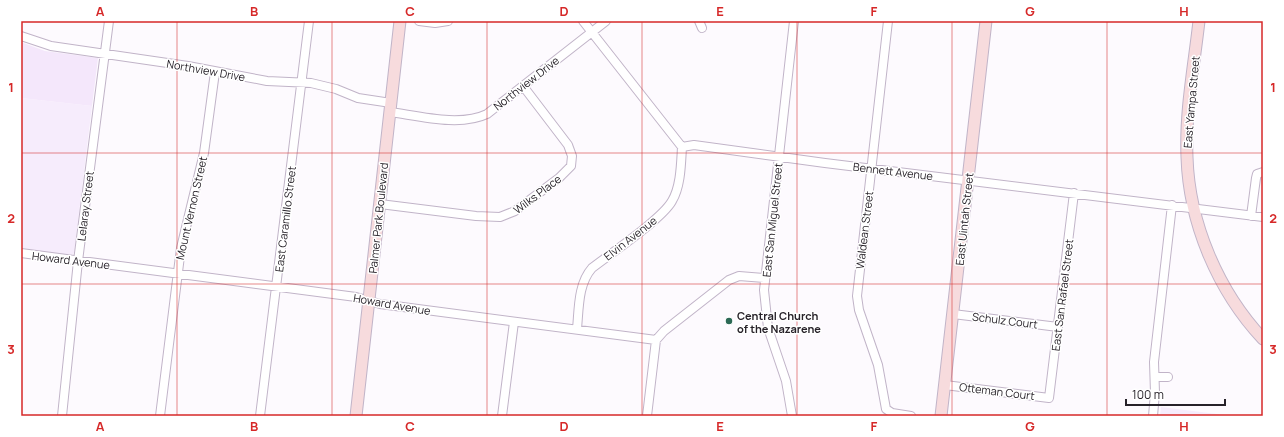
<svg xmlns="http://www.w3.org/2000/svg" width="1284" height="437" viewBox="0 0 1284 437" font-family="Manrope,sans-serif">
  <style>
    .built { fill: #f6ecfc }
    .green { fill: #f4e7fb }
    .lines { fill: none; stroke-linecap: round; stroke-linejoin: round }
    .street-casing { stroke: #c1b4c8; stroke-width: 10 }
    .secondary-casing { stroke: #c1b4c8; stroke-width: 13 }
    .street { stroke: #fff; stroke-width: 8 }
    .secondary { stroke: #f7dbdd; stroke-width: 11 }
    .grid { fill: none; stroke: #d62828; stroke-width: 1; stroke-opacity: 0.55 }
    .poi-dot { fill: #2c6955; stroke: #fff; stroke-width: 1.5 }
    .labels { text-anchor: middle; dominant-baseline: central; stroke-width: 3; stroke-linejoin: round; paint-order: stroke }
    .street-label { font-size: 11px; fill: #272229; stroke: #fff }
    .poi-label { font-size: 11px; font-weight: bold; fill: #272229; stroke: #fff; text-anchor: start }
    .neatline { fill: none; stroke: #d62828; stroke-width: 1.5 }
    .grid-label { font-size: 13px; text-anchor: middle; font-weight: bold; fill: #d62828 }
  </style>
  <rect width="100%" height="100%" fill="#fdfafe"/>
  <path class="built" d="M 21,98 L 92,106 L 74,253 L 71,255 L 21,249 Z
    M 1161,407 L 1233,416 L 1160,416 Z"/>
  <path class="green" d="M 21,42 L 45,51 L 98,58 L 92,106 L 21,98 Z"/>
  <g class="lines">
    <g class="street-casing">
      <path id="street" d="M 419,21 L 435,23 L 448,21
        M 583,21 L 682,147 L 694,145 L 825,163 L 1263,217
        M 699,21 L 702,28
        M 888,21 L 857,296 L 859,310 L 878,365 L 886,409 L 892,413 L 911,416
        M 21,36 L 51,46 L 188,66 L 267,81 L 311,83 L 336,89 L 358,98 L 391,103
        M 390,112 C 419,116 460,127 487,114 L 606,21
        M 380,204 L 476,216 L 500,217 L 515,211 L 559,178 L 571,166 L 572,156 L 568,145 L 523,86
        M 1251,216 L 1256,178 L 1257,174 L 1263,172
        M 21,253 L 356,297 L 380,304 L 656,340 L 664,331 L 729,280 L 739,276 L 765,278
        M 953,314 L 1058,327
        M 577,329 C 579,308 578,284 592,268 C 610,254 662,219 672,201 C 681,186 681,163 682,147
        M 1155,377 L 1168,377
        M 945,385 L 1049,398 L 1074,193
        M 62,416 L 78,261 L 109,21
        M 160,416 L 181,248 L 204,153 L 215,72
        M 260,416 L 309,21
        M 502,416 L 514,322
        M 647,416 L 656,340
        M 792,416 L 786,381 L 768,328 L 764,290 L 794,21
        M 1153,416 L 1155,393 L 1154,362 L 1172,205"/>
    </g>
    <g class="secondary-casing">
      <path id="secondary" d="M 1199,21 C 1194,66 1185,112 1187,157 C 1189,223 1218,291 1263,339
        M 356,416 L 400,21
        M 941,416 L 986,21"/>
    </g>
    <use href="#street" class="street"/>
    <use href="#secondary" class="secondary"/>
  </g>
  <path class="grid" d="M 177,21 L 177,416M 332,21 L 332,416M 487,21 L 487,416M 642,21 L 642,416M 797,21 L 797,416M 952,21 L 952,416M 1107,21 L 1107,416M 21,153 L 1263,153M 21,284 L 1263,284"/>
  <circle class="poi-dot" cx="729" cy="321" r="4"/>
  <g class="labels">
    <g class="street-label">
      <text transform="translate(206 70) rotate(10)">Northview Drive</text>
      <text transform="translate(526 83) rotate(-38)">Northview Drive</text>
      <text transform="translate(1191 102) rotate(-85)">East Yampa Street</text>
      <text transform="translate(893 171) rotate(7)">Bennett Avenue</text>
      <text transform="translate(537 194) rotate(-37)">Wilks Place</text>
      <text transform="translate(85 206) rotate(-83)">Lelaray Street</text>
      <text transform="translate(191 208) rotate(-77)">Mount Vernon Street</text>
      <text transform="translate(378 218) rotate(-84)">Palmer Park Boulevard</text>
      <text transform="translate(285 219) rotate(-83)">East Caramillo Street</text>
      <text transform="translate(964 219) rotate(-84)">East Uintah Street</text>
      <text transform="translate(772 220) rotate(-84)">East San Miguel Street</text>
      <text transform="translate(864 230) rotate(-83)">Waldean Street</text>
      <text transform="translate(630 238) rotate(-38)">Elvin Avenue</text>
      <text transform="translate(71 260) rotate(7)">Howard Avenue</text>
      <text transform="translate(1062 295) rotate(-83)">East San Rafael Street</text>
      <text transform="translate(392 304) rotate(10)">Howard Avenue</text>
      <text transform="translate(1005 320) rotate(7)">Schulz Court</text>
      <text transform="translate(997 391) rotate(7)">Otteman Court</text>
    </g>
    <g class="poi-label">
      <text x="737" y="315">Central Church<tspan x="737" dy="13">of the Nazarene</tspan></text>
    </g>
  </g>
  <rect width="1284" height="437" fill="none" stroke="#ffffff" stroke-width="44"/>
  <path d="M1126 399v6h99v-6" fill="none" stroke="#272229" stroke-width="2"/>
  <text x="1132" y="399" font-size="12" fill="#272229" stroke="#ffffff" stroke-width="3" paint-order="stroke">100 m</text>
  <rect x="22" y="22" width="1240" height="393" class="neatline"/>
  <g class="grid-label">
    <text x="100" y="16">A</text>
    <text x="254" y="16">B</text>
    <text x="410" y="16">C</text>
    <text x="564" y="16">D</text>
    <text x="720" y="16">E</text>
    <text x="874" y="16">F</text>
    <text x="1030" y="16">G</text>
    <text x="1184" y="16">H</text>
    <text x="11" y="92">1</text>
    <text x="1273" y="92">1</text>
    <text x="11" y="223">2</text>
    <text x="1273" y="223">2</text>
    <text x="11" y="354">3</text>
    <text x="1273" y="354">3</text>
    <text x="100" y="431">A</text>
    <text x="254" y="431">B</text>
    <text x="410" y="431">C</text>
    <text x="564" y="431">D</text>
    <text x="720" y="431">E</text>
    <text x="874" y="431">F</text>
    <text x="1030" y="431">G</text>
    <text x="1184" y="431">H</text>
  </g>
</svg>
